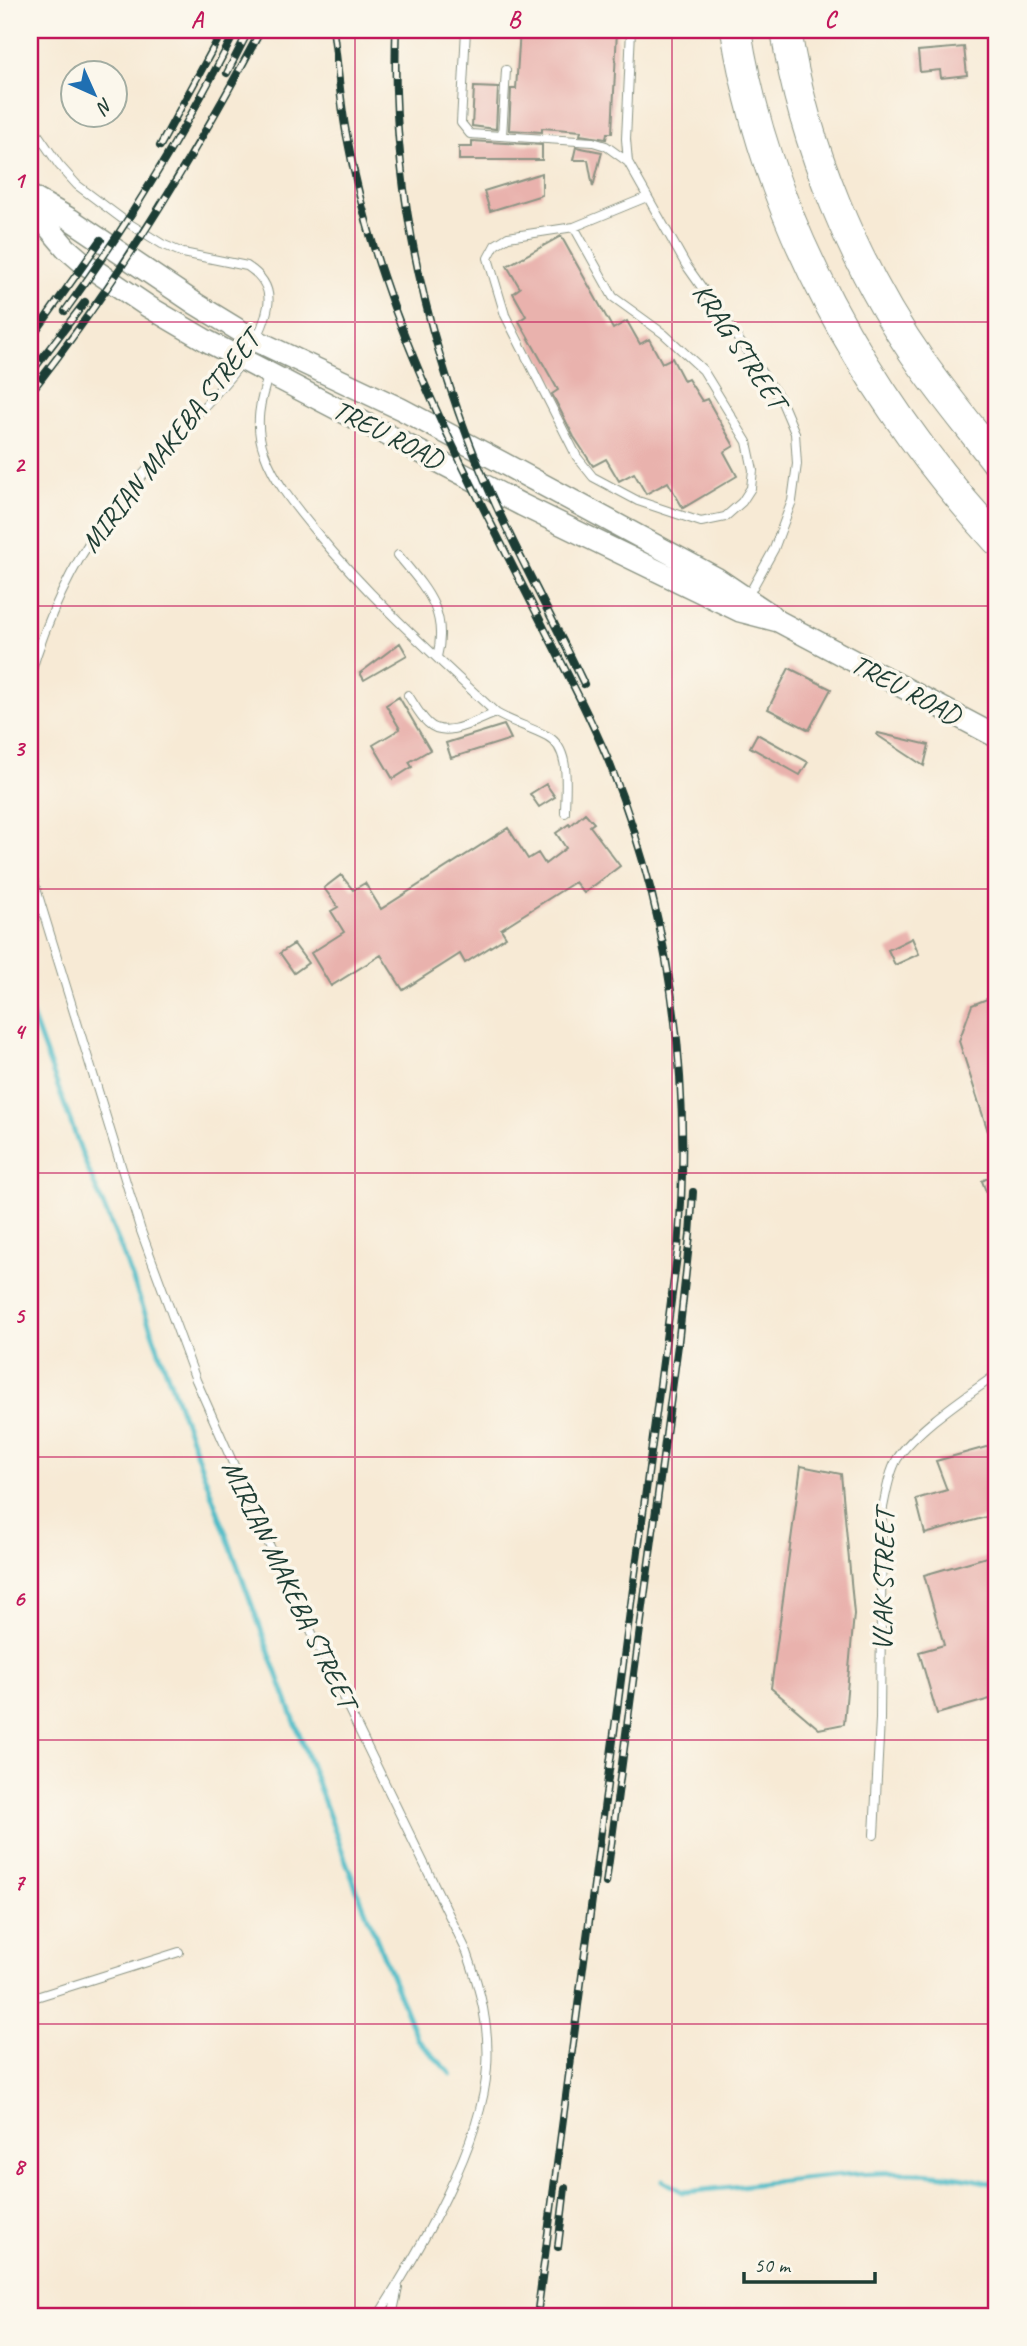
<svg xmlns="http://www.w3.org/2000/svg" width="1027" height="2346" viewBox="0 0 1027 2346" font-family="Caveat,sans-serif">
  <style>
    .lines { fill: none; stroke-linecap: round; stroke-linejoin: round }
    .stream { stroke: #4ebcc7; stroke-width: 5 }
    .building { fill: #e9b2ad }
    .service-casing { stroke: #8b9484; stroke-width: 10 }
    .tertiary-casing { stroke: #8b9484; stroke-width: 24 }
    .motorway-casing { stroke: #8b9484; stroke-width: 32 }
    .service { stroke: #fff; stroke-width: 8 }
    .tertiary { stroke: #fff; stroke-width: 21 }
    .motorway { stroke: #fff; stroke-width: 30 }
    .rail-casing { stroke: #1f3d34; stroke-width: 8 }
    .rail { stroke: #fbf7ec; stroke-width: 5; stroke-dasharray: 16; stroke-linecap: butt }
    .grid { fill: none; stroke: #c2185b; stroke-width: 2; stroke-opacity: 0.55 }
    .labels { text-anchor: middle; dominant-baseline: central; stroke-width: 7; stroke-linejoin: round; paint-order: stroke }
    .street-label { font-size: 28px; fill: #1f3d34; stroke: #fbf7ec }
    .neatline { fill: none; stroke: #c2185b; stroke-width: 2.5 }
    .grid-label { font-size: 23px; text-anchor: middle; font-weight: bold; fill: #c2185b }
  </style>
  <rect width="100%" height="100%" fill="#fbf7ec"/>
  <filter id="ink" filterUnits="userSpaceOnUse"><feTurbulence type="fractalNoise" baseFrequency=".0143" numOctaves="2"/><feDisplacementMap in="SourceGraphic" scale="14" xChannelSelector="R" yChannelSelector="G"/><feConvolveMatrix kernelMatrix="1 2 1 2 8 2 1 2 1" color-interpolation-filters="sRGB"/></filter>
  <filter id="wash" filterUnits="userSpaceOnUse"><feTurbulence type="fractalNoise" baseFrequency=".00686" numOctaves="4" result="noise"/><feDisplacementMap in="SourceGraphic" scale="28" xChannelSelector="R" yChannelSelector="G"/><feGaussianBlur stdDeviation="1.57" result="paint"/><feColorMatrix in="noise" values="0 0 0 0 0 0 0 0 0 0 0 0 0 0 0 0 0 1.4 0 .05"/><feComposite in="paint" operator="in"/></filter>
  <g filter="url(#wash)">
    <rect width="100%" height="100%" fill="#f7ead5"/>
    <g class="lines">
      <path class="stream" d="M 30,1010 L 87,1167 L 120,1245 L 351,1875 L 417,2039 L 451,2074
        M 663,2180 L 683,2192 C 786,2184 897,2157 997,2185"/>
    </g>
    <g id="blocks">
      <path class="building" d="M 520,30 L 617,30 L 612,133 L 607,133 L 606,139 L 580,135 L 581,131 L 542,128 L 542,132 L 509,130 L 511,89 L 516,89 Z
        M 964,47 L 967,75 L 941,78 L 940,70 L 920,72 L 918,51 Z
        M 474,87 L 498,88 L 496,129 L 472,126 Z
        M 472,141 L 542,145 L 542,160 L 459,160 L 459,147 L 472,147 Z
        M 576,147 L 602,152 L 593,187 L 588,160 L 573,160 Z
        M 542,173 L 542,195 L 490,211 L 484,191 Z
        M 561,236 L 613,329 L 627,321 L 640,344 L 649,339 L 662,363 L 672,358 L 684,381 L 688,379 L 702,401 L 707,399 L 734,446 L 724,452 L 737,476 L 683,508 L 668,482 L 646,494 L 634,473 L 619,481 L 606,459 L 593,466 L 574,437 L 552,394 L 558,390 L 519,321 L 526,316 L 513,293 L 520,288 L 507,266 Z
        M 400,643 L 407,655 L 364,680 L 360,673 Z
        M 789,668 L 831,689 L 809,730 L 768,709 Z
        M 399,697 L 430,750 L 409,762 L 412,767 L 393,779 L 373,745 L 400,729 L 386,705 Z
        M 504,725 L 511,739 L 451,758 L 446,743 Z
        M 878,733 L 929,745 L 924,766 L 877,735 Z
        M 757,734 L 808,762 L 800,775 L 750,747 Z
        M 546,784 L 555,797 L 539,807 L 530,794 Z
        M 585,813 L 594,823 L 590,826 L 620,866 L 584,893 L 575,882 L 501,929 L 506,937 L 465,963 L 460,954 L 403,990 L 381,955 L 331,986 L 311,953 L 344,932 L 331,911 L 338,907 L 324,888 L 341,875 L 353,890 L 365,883 L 381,909 L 508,828 L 528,859 L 538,853 L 545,864 L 566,848 L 556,833 L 569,824 L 570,826 Z
        M 912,938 L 919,954 L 895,965 L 888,950 Z
        M 294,944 L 308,963 L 294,973 L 280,953 Z
        M 997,995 L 997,1150 L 994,1150 L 959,1041 L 972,1005 Z
        M 997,1173 L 997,1217 L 996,1217 L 982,1181 Z
        M 997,1444 L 997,1514 L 925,1534 L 916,1499 L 947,1490 L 936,1461 Z
        M 801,1466 L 841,1474 L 854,1614 L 844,1724 L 819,1729 L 771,1688 Z
        M 997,1554 L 997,1697 L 937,1714 L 919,1652 L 944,1645 L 924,1575 Z"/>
    </g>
  </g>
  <g filter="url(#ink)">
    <use href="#blocks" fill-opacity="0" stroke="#8b9484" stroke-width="2"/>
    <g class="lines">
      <g class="service-casing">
        <path id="service" d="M 466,30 L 461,123 L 470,134 L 593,142 L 606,146 L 628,162 L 686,265 L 781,400 L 795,433 L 797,464 L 792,501 L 774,549 L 748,596
          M 30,123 L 59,165 L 77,185 L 125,221 L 162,244 L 183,253 L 247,266 C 261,275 271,288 268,306 C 260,355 204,405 172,441 C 149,467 127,493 105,519 C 70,568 47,618 30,676
          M 502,136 L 506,70
          M 628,162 L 626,139 L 631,30
          M 574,227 L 508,237 L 495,245 L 488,258 L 505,315 L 577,457 L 593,477 L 638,501 L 701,522 L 725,517 L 742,502 L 751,488 L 753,470 L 747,442 L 703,370 L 664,334 L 613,297 L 574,227 L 647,197
          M 269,374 C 260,400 254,425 264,452 C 274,481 296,508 316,532 C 370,598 434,655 496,713 C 513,723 530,727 547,736 C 572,749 565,789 565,813
          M 398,555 C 425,588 449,611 437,657
          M 408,695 C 414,704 420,716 428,723 C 445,740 477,720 496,713
          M 30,869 L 141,1231 L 196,1380 L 272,1551 L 467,1952 C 480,1989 490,2026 487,2067 C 483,2144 419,2251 378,2316
          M 874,1835 L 880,1719 L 882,1512 C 886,1495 888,1475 897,1459 C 917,1428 967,1396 997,1374
          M 30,1999 L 179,1952
          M 392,2316 L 398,2288"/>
      </g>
      <g class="tertiary-casing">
        <path id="tertiary" d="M 30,196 L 70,219 L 196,304 L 255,340 L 401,409 L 499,461 L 716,578 L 771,615
          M 30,200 L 50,229 L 66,248 L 81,261 L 149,307 L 207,341 L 522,505 L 740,611 L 778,621 L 997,737"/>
      </g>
      <g class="motorway-casing">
        <path id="motorway" d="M 736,30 C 766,220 868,399 997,540
          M 786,30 C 803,143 856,271 922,364 C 946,398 972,429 997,462"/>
      </g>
      <use href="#service" class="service"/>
      <use href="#tertiary" class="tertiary"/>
      <use href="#motorway" class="motorway"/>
      <g class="rail-casing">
        <path id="rail" d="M 333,30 C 338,64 340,99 346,132 C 355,181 367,229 383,276 C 423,396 484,509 541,622 C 565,670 591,717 611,767 C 672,921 692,1084 678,1248 L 537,2316
          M 396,30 C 391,181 423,329 480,469 C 510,542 550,612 584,684
          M 227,73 L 249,30
          M 160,146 L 223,30
          M 65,311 C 129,223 187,127 236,30
          M 30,340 L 101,240
          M 30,374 L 85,302
          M 30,393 C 119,281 194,156 261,30
          M 606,1883 L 678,1345 L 690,1235 L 693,1192
          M 558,2247 L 565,2188"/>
      </g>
      <use href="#rail" class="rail"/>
    </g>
  </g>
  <path class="grid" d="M 355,30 L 355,2316M 672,30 L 672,2316M 30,322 L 997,322M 30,606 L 997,606M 30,889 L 997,889M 30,1173 L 997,1173M 30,1457 L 997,1457M 30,1740 L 997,1740M 30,2024 L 997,2024"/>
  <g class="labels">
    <g class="street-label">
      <text transform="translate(740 346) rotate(56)">KRAG STREET</text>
      <text transform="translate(388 434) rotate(27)">TREU ROAD</text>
      <text transform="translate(170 441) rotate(-52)">MIRIAN MAKEBA STREET</text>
      <text transform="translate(906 689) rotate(28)">TREU ROAD</text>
      <text transform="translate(883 1580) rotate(-89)">VLAK STREET</text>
      <text transform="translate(290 1584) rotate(64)">MIRIAN MAKEBA STREET</text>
    </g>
  </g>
  <rect width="1027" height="2346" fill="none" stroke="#fbf7ec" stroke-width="77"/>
  <g transform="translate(94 94) rotate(135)"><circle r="33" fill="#fbf7ec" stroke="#a3ada2" stroke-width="2"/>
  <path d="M0-5L12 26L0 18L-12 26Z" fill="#1f6fb2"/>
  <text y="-10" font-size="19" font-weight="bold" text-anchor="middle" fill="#1f3d34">N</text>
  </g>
  <path d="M744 2272v10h131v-10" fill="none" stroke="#1f3d34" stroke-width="3.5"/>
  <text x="754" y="2272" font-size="21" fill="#1f3d34" stroke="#fbf7ec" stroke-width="5" paint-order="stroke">50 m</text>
  <rect x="38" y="38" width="950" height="2270" class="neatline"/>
  <g class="grid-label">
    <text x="197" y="27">A</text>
    <text x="514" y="27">B</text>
    <text x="830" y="27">C</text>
    <text x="19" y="188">1</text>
    <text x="19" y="472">2</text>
    <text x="19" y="756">3</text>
    <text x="19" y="1039">4</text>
    <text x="19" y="1323">5</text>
    <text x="19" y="1606">6</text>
    <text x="19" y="1890">7</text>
    <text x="19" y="2174">8</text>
  </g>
</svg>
